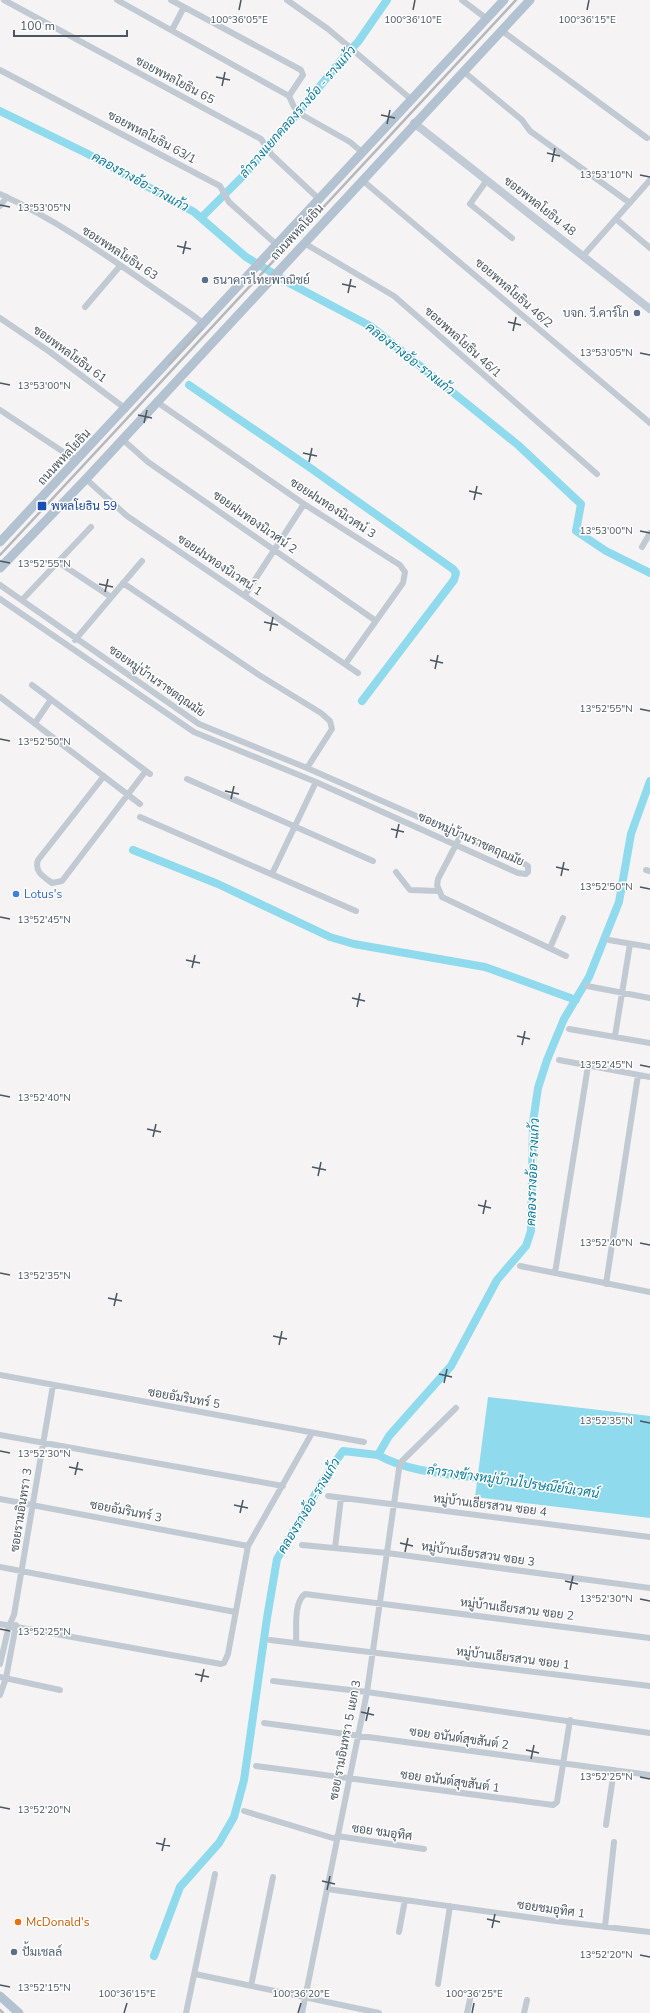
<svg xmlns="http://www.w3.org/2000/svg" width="650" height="2013" viewBox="0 0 650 2013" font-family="'Nunito Sans',Sarabun,sans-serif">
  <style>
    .water { fill: #90daee }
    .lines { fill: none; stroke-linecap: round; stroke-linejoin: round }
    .canal { stroke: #90daee; stroke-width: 8 }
    .street { stroke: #c1cad2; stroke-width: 6 }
    .secondary { stroke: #c1cbd6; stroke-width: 8 }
    .primary { stroke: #b3c2d1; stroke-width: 9 }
    .rail { stroke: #b5b8bd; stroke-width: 2.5 }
    .ticks { fill: none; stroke: #4a5661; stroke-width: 1.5 }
    .service-dot { fill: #5c6f8a; stroke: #fff; stroke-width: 1.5 }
    .transit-dot { fill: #1a4fb4; stroke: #fff; stroke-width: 1.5 }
    .shop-dot { fill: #3f7fe0; stroke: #fff; stroke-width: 1.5 }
    .food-dot { fill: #e8710a; stroke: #fff; stroke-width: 1.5 }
    .labels { text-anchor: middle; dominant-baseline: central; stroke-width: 3; stroke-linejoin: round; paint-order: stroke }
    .street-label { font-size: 12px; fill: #4a5661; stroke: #fff }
    .service-label { font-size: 12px; fill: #4e5e75; stroke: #fff; text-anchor: start }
    .transit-label { font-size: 12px; fill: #164399; stroke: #fff; text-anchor: start }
    .shop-label { font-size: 12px; fill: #366cbe; stroke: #fff; text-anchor: start }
    .food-label { font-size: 12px; fill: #c56008; stroke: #fff; text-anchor: start }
    .water-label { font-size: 13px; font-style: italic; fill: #0c7c9b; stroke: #fff }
    .ticks-label { font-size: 10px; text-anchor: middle; fill: #4a5661; stroke: #fff; stroke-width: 3; stroke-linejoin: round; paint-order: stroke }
  </style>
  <rect width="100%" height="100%" fill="#f5f3f3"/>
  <path class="water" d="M 488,1397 L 650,1416 L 650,1518 L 475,1497 Z"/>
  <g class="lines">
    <path class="canal" d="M 0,111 L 86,153 L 194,212 L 246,257 L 291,284 L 372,327 L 518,445 L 581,504 L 576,531 L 606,551 L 650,573
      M 201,218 L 244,175 L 303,107 L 347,53 L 358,42 L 387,0
      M 189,385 L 309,467 L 453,569 L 456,573 L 454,580 L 362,701
      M 133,850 L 218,884 L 330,937 L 354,944 L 485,967 L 576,1000
      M 378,1455 C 410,1473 451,1474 487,1479
      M 154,1956 L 180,1887 L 219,1843 L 234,1817 L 244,1780 L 267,1618 L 277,1559 L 327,1474 L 343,1451 L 378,1455 L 389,1436 L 451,1366 L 497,1280 L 526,1246 L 531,1231 L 533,1122 L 538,1088 L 547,1060 L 564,1019 L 589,977 L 619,902 L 631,834 L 650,781"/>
    <path class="street" d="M 4,0 L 261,139 L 272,155 L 320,200
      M 117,0 L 289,96 L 294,107 L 304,116 L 350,142 L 363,153
      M 171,0 L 301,70 L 303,75 L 289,96
      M 287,0 L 328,29 L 412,100
      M 462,0 L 487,19
      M 172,30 L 184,7
      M 501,30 L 647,138
      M 0,70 L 220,186 L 229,202 L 277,245
      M 463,71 L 522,120 L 530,131 L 630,203
      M 362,180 L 650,423
      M 487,180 L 470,204 L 512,238
      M 0,194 C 68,225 129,272 191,314 L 204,324
      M 0,206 L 7,197
      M 616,219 L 650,248
      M 304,243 L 394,296 L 597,474
      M 583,256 L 650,180
      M 85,307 L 120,266
      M 0,318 L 50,352 L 126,409
      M 157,402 L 304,504 L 400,565 L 405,572 L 403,583 L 346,663
      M 0,410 L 77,461
      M 122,439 L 148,462 L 376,621
      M 86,479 L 127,516 L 358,673
      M 642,547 L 650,533
      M 58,562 L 111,597
      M 123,583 L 259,675 L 321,713 L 330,721 L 332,729 L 307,768
      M 0,585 L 199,724 L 307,768 L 523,863 L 528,866 L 528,872 L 526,874 L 518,873 L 316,782 L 194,732 L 0,599
      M 245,595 L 304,504
      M 22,600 L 91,527
      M 75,640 L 142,561
      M 32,685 L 150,774
      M 0,697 L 140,804
      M 35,723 L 50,701
      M 104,776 L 38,860 C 34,872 44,877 52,883 L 62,881 L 145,772
      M 187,779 L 373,861
      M 140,817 L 356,911
      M 461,835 L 438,879 L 437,885 L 442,897 L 566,956
      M 646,870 L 650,871
      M 396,872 L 410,890 L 438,891
      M 272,874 L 316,782
      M 609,940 L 650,947
      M 550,948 L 563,918
      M 587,986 L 650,998
      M 569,1029 L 650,1043
      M 615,1036 L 630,944
      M 559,1060 L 650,1077
      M 520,1266 L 650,1292
      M 555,1273 L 588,1066
      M 606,1284 L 638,1075
      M 0,1375 L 364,1442
      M 0,1435 L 283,1486
      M 328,1496 L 650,1537
      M 0,1499 L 248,1546
      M 302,1545 L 387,1553 L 650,1588
      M 335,1548 L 341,1498
      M 0,1567 L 235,1612
      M 0,1624 L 221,1664 L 224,1663 L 228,1654 L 248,1546 L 312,1433
      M 270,1640 L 650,1686
      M 296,1643 C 297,1629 293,1603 305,1594 L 650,1638
      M 0,1664 L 9,1626 L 14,1615 L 53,1385
      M 0,1677 L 60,1690
      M 273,1681 L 367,1692 L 650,1733
      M 0,1695 L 6,1678 L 16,1625
      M 264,1723 L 650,1775
      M 256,1766 L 553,1805 L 557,1802 L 570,1720
      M 244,1811 L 336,1839
      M 606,1825 L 614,1770
      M 337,1836 L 424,1849
      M 327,1889 L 555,1921 L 650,1932
      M 605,1927 L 614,1842
      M 399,1932 L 405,1900
      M 195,1974 L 379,2013
      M 438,1984 L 450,1906
      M 251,1986 L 273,1877
      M 186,2013 L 215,1874
      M 302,2013 L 367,1692 L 399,1469 L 402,1461 L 456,1408
      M 467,2013 L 471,1995
      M 524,2013 L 527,2000"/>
    <path class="secondary" d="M 414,123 L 650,309"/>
    <path class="primary" d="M 0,542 L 504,0
      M 0,568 L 86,479 L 530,0
      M 0,1996 L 19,2013"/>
    <path class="rail" d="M 169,364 L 202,329
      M 0,555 L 516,0
      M 0,2010 L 3,2013"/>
  </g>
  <path class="ticks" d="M 239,10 L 241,0M 413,10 L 415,0M 587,10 L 589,0M 216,77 L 230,80M 222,86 L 225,72M 381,115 L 395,118M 387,124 L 390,110M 547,153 L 560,156M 552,162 L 555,148M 640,175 L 650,177M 0,205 L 10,207M 177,246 L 191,249M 183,254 L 186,241M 342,284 L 356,287M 348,293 L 351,279M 508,322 L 521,325M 513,331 L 516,317M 640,353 L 650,355M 0,383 L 10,385M 138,415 L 152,418M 144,423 L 147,410M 303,453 L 317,456M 309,462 L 312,448M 469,491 L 482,494M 474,500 L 477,486M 640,531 L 650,533M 0,561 L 10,563M 99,584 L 113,587M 105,592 L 108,579M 264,622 L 278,625M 270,631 L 273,617M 430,660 L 443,663M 435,669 L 438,655M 640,709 L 650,711M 0,739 L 10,741M 225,791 L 239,794M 231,799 L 234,786M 391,829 L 404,832M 396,838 L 399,824M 556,867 L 569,870M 561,876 L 564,862M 640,887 L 650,889M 0,917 L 10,919M 186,960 L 200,963M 192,968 L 195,955M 352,998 L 365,1001M 357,1007 L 360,993M 517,1036 L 530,1039M 522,1045 L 525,1031M 640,1065 L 650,1067M 0,1095 L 10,1097M 147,1129 L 161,1132M 153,1137 L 156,1124M 312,1167 L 326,1170M 318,1176 L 321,1162M 478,1205 L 491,1208M 483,1214 L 486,1200M 640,1243 L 650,1245M 0,1273 L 10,1275M 108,1298 L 122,1301M 114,1306 L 117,1293M 273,1336 L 287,1339M 279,1345 L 282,1331M 439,1374 L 452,1377M 444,1383 L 447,1369M 640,1421 L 650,1423M 0,1451 L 10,1453M 69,1467 L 83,1470M 75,1475 L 78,1462M 234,1505 L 248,1508M 240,1513 L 243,1500M 400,1543 L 413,1546M 405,1552 L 408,1538M 565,1581 L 578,1584M 570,1590 L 573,1576M 640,1599 L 650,1601M 0,1629 L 10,1631M 195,1674 L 209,1677M 201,1682 L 204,1669M 361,1712 L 374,1715M 366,1721 L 369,1707M 526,1750 L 539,1753M 531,1759 L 534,1745M 640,1777 L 650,1779M 0,1807 L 10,1809M 156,1843 L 170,1846M 162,1851 L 165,1838M 322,1881 L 335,1884M 327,1890 L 330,1876M 487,1919 L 500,1922M 492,1928 L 495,1914M 640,1955 L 650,1957M 0,1985 L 10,1987M 124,2013 L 127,2003M 298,2013 L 301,2003M 472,2013 L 474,2003"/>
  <g class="service-dot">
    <circle cx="205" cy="280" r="4"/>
    <circle cx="637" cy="313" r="4"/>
    <circle cx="14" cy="1952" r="4"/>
  </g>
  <rect class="transit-dot" x="37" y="501" width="10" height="10" rx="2"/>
  <circle class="shop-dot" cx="16" cy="894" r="4"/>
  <circle class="food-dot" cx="18" cy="1922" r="4"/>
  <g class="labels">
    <g class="street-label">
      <text transform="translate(175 80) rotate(28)">ซอยพหลโยธิน 65</text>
      <text transform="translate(152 137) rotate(28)">ซอยพหลโยธิน 63/1</text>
      <text transform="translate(540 206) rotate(38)">ซอยพหลโยธิน 48</text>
      <text transform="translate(297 232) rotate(-47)">ถนนพหลโยธิน</text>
      <text transform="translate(120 253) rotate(33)">ซอยพหลโยธิน 63</text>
      <text transform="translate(514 293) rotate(41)">ซอยพหลโยธิน 46/2</text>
      <text transform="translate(463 342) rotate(42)">ซอยพหลโยธิน 46/1</text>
      <text transform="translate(70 354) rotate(36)">ซอยพหลโยธิน 61</text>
      <text transform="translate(64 457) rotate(-47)">ถนนพหลโยธิน</text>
      <text transform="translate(333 508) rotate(33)">ซอยฝนทองนิเวศน์ 3</text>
      <text transform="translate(255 522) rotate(35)">ซอยฝนทองนิเวศน์ 2</text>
      <text transform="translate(220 565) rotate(34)">ซอยฝนทองนิเวศน์ 1</text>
      <text transform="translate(157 681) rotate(35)">ซอยหมู่บ้านราชตฤณมัย</text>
      <text transform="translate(471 839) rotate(24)">ซอยหมู่บ้านราชตฤณมัย</text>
      <text transform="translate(184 1398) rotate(10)">ซอยอัมรินทร์ 5</text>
      <text transform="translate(490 1505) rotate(7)">หมู่บ้านเธียรสวน ซอย 4</text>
      <text transform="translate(21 1510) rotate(-81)">ซอยรามอินทรา 3</text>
      <text transform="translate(126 1511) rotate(11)">ซอยอัมรินทร์ 3</text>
      <text transform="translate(478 1554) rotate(8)">หมู่บ้านเธียรสวน ซอย 3</text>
      <text transform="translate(517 1609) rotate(7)">หมู่บ้านเธียรสวน ซอย 2</text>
      <text transform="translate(513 1658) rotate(7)">หมู่บ้านเธียรสวน ซอย 1</text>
      <text transform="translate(459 1738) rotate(8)">ซอย อนันต์สุขสันต์ 2</text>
      <text transform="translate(345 1740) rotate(-79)">ซอย รามอินทรา 5 แยก 3</text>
      <text transform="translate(450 1781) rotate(8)">ซอย อนันต์สุขสันต์ 1</text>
      <text transform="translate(382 1832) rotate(8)">ซอย ชมอุทิศ</text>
      <text transform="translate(551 1909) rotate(8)">ซอยชมอุทิศ 1</text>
    </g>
    <g class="service-label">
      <text x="213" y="280">ธนาคารไทยพาณิชย์</text>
      <text x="629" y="313" text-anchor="end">บจก. วี.คาร์โก</text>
      <text x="22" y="1952">ปั้มเชลล์</text>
    </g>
    <g class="transit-label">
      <text x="51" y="506">พหลโยธิน 59</text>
    </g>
    <g class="shop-label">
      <text x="24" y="894">Lotus's</text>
    </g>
    <g class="food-label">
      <text x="26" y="1922">McDonald's</text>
    </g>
    <g class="water-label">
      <text transform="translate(298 112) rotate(-49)">ลำรางแยกคลองรางอ้อ - รางแก้ว</text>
      <text transform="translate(140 182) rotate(29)">คลองรางอ้อ-รางแก้ว</text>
      <text transform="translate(410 359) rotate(38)">คลองรางอ้อ-รางแก้ว</text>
      <text transform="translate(533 1172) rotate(-88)">คลองรางอ้อ-รางแก้ว</text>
      <text transform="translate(513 1482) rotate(8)">ลำรางข้างหมู่บ้านไปรษณีย์นิเวศน์</text>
      <text transform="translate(309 1506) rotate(-59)">คลองรางอ้อ-รางแก้ว</text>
    </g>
  </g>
  <g class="ticks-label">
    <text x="239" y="23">100°36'05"E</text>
    <text x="413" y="23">100°36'10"E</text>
    <text x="587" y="23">100°36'15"E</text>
    <text x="606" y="178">13°53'10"N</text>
    <text x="44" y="211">13°53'05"N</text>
    <text x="606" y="356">13°53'05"N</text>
    <text x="44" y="389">13°53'00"N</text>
    <text x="606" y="534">13°53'00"N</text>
    <text x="44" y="567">13°52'55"N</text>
    <text x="606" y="712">13°52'55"N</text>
    <text x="44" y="745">13°52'50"N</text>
    <text x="606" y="890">13°52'50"N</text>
    <text x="44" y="923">13°52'45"N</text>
    <text x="606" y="1068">13°52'45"N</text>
    <text x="44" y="1101">13°52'40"N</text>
    <text x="606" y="1246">13°52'40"N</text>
    <text x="44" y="1279">13°52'35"N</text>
    <text x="606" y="1424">13°52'35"N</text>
    <text x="44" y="1457">13°52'30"N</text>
    <text x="606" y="1602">13°52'30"N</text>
    <text x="44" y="1635">13°52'25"N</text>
    <text x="606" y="1780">13°52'25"N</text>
    <text x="44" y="1813">13°52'20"N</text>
    <text x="606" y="1958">13°52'20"N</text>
    <text x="44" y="1991">13°52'15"N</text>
    <text x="127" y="1997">100°36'15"E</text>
    <text x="301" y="1997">100°36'20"E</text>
    <text x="474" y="1997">100°36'25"E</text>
  </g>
  <path d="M14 30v6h113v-6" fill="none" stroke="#4a5661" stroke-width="2"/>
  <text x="20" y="30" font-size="12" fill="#4a5661" stroke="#ffffff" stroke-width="3" paint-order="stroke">100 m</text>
</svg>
